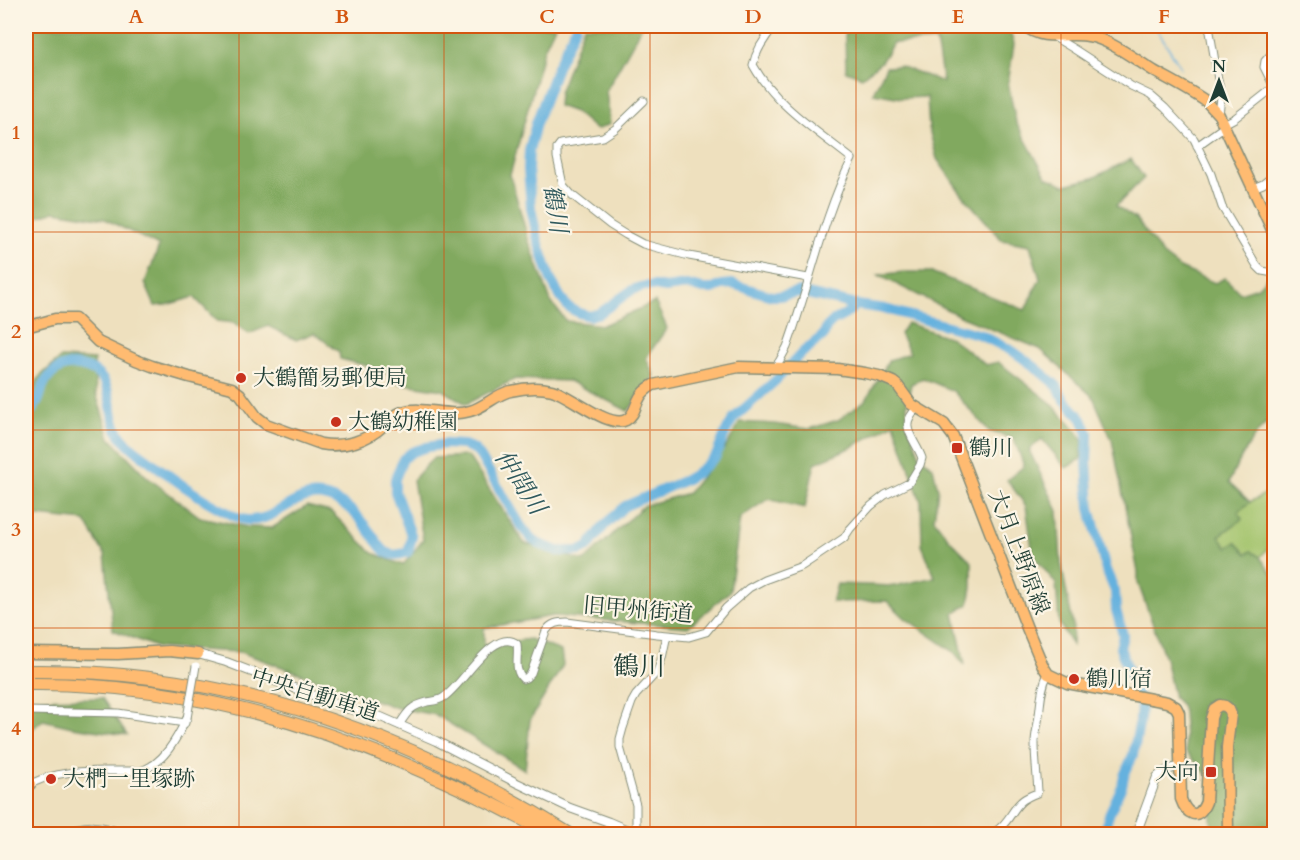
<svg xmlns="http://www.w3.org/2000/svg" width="1300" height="860" viewBox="0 0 1300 860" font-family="Cardo,'Noto Serif JP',serif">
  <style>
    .green { fill: #a2c36b; stroke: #608050; stroke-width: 1.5 }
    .forest { fill: #81a95f; stroke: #50734a; stroke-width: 1.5 }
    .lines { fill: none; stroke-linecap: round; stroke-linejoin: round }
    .stream { stroke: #65b1de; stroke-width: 1.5 }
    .river { stroke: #65b1de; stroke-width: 10 }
    .minor-casing { stroke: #868e79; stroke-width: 9 }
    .tertiary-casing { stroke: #868e79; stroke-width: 10 }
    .primary-casing { stroke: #868e79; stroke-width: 13 }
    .motorway-casing { stroke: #868e79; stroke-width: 14 }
    .minor { stroke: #fff; stroke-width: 7 }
    .tertiary { stroke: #fff; stroke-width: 8 }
    .primary { stroke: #ffbb71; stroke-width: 10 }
    .motorway { stroke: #ffbb71; stroke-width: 12 }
    .minor-bridge-casing { stroke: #868e79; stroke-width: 9; stroke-linecap: butt }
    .minor-bridge { stroke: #fff; stroke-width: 7 }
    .grid { fill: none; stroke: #d45610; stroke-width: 1.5; stroke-opacity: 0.55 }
    .poi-dot { fill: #c8321e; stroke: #fcf5e5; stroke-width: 2 }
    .labels { text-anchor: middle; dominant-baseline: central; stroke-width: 4.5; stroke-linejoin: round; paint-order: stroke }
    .poi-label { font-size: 22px; fill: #1f3d34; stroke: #fcf5e5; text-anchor: start }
    .street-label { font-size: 22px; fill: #1f3d34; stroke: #fcf5e5 }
    .water-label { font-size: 24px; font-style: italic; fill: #305a5e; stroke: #fcf5e5 }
    .quarter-label { font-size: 26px; fill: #1f3d34; stroke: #fcf5e5 }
    .neatline { fill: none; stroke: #d45610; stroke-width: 2 }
    .grid-label { font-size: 20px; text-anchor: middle; font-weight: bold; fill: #d45610 }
  </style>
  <rect width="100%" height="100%" fill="#fcf5e5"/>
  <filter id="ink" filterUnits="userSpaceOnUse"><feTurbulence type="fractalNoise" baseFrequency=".0167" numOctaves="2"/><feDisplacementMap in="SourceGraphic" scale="12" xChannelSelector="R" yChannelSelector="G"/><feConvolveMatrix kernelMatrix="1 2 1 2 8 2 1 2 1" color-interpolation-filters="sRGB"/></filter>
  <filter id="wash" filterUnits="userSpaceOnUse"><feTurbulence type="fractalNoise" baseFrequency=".008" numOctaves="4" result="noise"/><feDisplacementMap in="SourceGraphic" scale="24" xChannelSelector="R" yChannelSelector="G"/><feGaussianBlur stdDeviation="1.35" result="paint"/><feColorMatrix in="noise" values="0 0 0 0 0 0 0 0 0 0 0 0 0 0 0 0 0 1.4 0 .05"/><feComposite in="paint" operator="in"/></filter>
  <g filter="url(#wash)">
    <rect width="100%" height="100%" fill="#eee0be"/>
    <path class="green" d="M 1270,491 L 1274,496 L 1274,542 L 1260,557 L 1251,551 L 1247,554 L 1227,548 L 1219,536 L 1242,519 L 1237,512 L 1250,502 Z"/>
    <path class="forest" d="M 26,26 L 555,26 L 544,49 L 510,175 L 529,242 L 551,302 L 566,321 L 603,325 L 655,302 L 667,328 L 646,358 L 654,376 L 628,411 L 569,381 L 515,379 L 466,404 L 443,390 L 398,383 L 388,373 L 371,367 L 340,359 L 339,352 L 314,333 L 296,340 L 268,326 L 249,334 L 234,323 L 217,321 L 194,297 L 166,305 L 155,306 L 145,283 L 159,246 L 105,219 L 55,211 L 31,219 L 26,218 Z
      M 584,26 L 641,26 L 634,41 L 606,91 L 610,124 L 596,130 L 575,112 L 558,106 L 559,93 Z
      M 843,26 L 946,26 L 950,30 L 951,26 L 1008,26 L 1014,44 L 1008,84 L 1016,122 L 1046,177 L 1065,185 L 1093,178 L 1131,159 L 1144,178 L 1116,206 L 1136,219 L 1163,255 L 1180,268 L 1215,283 L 1225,278 L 1240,293 L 1258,287 L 1267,277 L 1274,284 L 1274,325 L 1271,327 C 1274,357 1278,389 1272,419 C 1254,430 1238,463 1229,482 L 1250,502 L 1238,512 L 1242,519 L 1219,536 L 1227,548 L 1236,542 L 1247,554 L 1251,551 L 1260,557 L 1274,576 L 1274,834 L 1212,834 L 1209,777 L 1186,752 L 1183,712 L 1181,705 L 1174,698 L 1165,658 L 1138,583 L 1138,572 L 1112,440 L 1093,397 L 1040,349 L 960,316 L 878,275 L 904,272 L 931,272 L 1025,310 L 1040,279 L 1030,245 L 1002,240 L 961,193 L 937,159 L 929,129 L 927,97 L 901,98 L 873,93 L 886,67 L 900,66 L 943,82 L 936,41 L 893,43 L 881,62 L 862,77 L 846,71 L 845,35 Z
      M 907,323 L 951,338 L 986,365 L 998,362 L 1050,402 L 1077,431 L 1083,442 L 1081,459 L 1066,468 L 1042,439 L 1029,450 L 1058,511 L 1061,563 L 1073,625 L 1072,645 L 1059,623 L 1056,584 L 1033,555 L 1026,506 L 1007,480 L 1024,466 L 1014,439 L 989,431 L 953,391 L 923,378 L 911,384 L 907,405 L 907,422 L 920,456 L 933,467 L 938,489 L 934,519 L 949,539 L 972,562 L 972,587 L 969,604 L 954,613 L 965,665 L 954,652 L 905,618 L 887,601 L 832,602 L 837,584 L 895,586 L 935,577 L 922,545 L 921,502 L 894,423 L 850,448 L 815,463 L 805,508 L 768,499 L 740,518 L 730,591 L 688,627 L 553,616 L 484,628 L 484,645 L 530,639 L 561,651 L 563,665 L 530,720 L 525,770 L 436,715 L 397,708 L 240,652 L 158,648 L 113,630 L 105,555 L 85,521 L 38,516 L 26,512 L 26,400 L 40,376 L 61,358 L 94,360 L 96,394 L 110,438 L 147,477 L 200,517 L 247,527 L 272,528 L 307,506 L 331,512 L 373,553 L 403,565 L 423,540 L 413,480 L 433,458 L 468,456 L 524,543 L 584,561 L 643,506 L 688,493 L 727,445 L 740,422 L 774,424 L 809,429 L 838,420 L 866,400 L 889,360 L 910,353 L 900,334 Z
      M 102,698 L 127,735 L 72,727 L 43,720 L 26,734 L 26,699 Z"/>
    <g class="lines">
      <path class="stream" d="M 1155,26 L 1181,68"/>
      <path class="river" d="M 576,26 L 557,67 L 536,123 L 529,151 L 528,169 L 531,208 L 538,241 L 551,280 L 561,298 L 568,307 L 579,313 L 589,316 L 600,313 L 632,290 L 645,286 L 655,286 L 665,288 L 687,285 L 703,289 L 713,289 L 722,285 L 732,284 L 772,296 L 780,296 L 798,292 L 857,305 L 885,309 L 981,335 L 1014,352 L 1035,367 L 1057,386 L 1064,399 L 1082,419 L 1088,433 L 1087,462 L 1090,508 L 1106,570 L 1115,591 L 1116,610 L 1123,635 L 1120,648 L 1141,704 L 1140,720 L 1133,755 L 1124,776 L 1122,786 L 1110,812 L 1103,834
        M 26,417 C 30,413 34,408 37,403 C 40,398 41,391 43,386 C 51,371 63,363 80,366 C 119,374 104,409 120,435 C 127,446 141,454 151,462 C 174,479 197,497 223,510 C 230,514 239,520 248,520 C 282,522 298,481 337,501 C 349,506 359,517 367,528 C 380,543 382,562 408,552 L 412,537 L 395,492 L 395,479 L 403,459 L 412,452 L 427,447 L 445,444 L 464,445 L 474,449 L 480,456 L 521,526 L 532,539 L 539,544 L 558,551 L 580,551 L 588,547 L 604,526 L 625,506 L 685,480 L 697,473 L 716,456 L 726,431 L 734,418 L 775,381 L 803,352 L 824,335 L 826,328 L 833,321 L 846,314 L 857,305"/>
    </g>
  </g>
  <g filter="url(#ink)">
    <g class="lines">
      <g class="minor-casing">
        <path id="minor" d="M 763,26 L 768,33
          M 1209,26 L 1221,97 L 1219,115
          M 1054,37 L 1074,49 L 1131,86 L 1150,95 L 1165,108 L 1194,139 L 1211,174 L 1222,207 L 1257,266 L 1262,271 L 1274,273
          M 644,101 L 615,129 L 603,137 L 560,144 L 557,148 L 557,157 L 563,185 L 572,195 L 610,225 L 626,235 L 643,244 L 689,256 L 808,278
          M 1224,124 L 1235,118 L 1273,88 L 1273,85 L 1264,67 L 1265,61 L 1274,51
          M 1197,146 L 1225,126
          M 1253,188 L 1263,184 L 1274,175
          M 775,367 L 780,360 L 787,347 C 810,285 822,219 852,159 C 817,131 775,105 753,65 C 756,51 766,36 775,26
          M 26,711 L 118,713 L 185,723
          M 399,725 C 408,711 411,706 427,702 C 433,701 439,701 444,697 C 463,685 494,626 517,644 C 519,656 513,670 523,679 L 526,678 L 531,673 L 546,631 C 551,623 558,622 567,622 L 657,634 L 689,637 L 706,632 L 726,608 L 749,588 L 764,580 L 802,566 L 844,538 L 850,529 L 871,506 L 885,495 L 909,483 L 920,465 L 922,458 C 915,438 897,427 917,408
          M 26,787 C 58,766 103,772 140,771 C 163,765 177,738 187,718
          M 996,831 C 1010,822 1012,808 1023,800 C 1027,797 1032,795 1037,793 L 1038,791 C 1037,775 1035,759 1035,743 C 1035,734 1038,725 1039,715 C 1041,701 1041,687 1048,674
          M 636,834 L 636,805 L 620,747 L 620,739 L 623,728 L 632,702 L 636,695 L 657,672 L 662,658 L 667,635"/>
      </g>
      <g class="tertiary-casing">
        <path id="tertiary" d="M 198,654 L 226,662 L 349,709 L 381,717 L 436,741 L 517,783 L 570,808 L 609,822 L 637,834
          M 65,834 C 82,824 105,825 122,834
          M 1136,834 L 1157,777 C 1165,770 1170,768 1180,767"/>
      </g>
      <g class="primary-casing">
        <path id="primary" d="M 1025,26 C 1043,42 1067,32 1088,36 C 1109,39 1136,60 1154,71 C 1172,81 1190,90 1207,102 L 1219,115 L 1274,234
          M 26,327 L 55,319 L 75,319 L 98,342 L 136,360 L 152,366 L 189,377 L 232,388 L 240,394 L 257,417 L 266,424 L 321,444 C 344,448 367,441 384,425 C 390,420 395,414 402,412 C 424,405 448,418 470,411 C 485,407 496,394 511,391 C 524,388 539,387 552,390 C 570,395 609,429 626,420 C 635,415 635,405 640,397 C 643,391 648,388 653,385 L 739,367 L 837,369 L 865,373 L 879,376 L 893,382 L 898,386 L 911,404 L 944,424 L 953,436 L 1027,628 L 1043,666 L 1048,674 L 1067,683 L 1167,702 L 1176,707 L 1179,713 L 1181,799 C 1186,814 1198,822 1206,802 L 1211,718 L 1214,709 L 1220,705 L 1225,706 L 1229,709 L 1231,714 L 1227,747 L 1228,834
          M 26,653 L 118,654 L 169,651 L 198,654
          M 26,778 L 30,784"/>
      </g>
      <g class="motorway-casing">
        <path id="motorway" d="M 26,671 C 222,668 404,731 570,834
          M 26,684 C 163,682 293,715 419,770 C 463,789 507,810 549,834"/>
      </g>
      <use href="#minor" class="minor"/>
      <use href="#tertiary" class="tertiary"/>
      <use href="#primary" class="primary"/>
      <use href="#motorway" class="motorway"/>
      <g class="minor-bridge-casing">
        <path id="minor-bridge" d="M 187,718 L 196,666"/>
      </g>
      <use href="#minor-bridge" class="minor-bridge"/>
    </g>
  </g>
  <path class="grid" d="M 239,26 L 239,834M 444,26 L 444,834M 650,26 L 650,834M 856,26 L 856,834M 1061,26 L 1061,834M 26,232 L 1274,232M 26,430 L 1274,430M 26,628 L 1274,628"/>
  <g class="poi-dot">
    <circle cx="241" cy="378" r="6"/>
    <circle cx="336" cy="422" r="6"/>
    <rect x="951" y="442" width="12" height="12" rx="3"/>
    <circle cx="1074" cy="679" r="6"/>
    <rect x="1205" y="766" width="12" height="12" rx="3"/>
    <circle cx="51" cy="779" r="6"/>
  </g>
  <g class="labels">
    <g class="poi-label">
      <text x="253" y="378">大鶴簡易郵便局</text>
      <text x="348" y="422">大鶴幼稚園</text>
      <text x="969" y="448">鶴川</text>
      <text x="1086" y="679">鶴川宿</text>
      <text x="1199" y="772" text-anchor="end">大向</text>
      <text x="63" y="779">大椚一里塚跡</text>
    </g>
    <g class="street-label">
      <text transform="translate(1019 552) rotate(69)">大月上野原線</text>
      <text transform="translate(638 610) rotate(5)">旧甲州街道</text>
      <text transform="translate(315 695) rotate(17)">中央自動車道</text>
    </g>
    <g class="water-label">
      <text transform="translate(555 209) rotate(81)">鶴川</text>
      <text transform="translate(520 482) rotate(57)">仲間川</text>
    </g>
    <g class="quarter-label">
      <text x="639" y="666">鶴川</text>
    </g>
  </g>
  <rect width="1300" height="860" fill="none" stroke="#fcf5e5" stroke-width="66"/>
  <g transform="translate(1219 81)" stroke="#fcf5e5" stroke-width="4.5" paint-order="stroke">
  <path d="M0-4.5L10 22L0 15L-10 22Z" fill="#1f3d34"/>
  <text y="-9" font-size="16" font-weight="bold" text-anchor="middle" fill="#1f3d34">N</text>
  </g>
  <rect x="33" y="33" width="1234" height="794" class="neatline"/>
  <g class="grid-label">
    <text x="136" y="23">A</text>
    <text x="342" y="23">B</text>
    <text x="547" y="23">C</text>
    <text x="753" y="23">D</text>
    <text x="958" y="23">E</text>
    <text x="1164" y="23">F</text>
    <text x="16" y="139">1</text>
    <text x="16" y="338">2</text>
    <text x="16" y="536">3</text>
    <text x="16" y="735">4</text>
  </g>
</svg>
